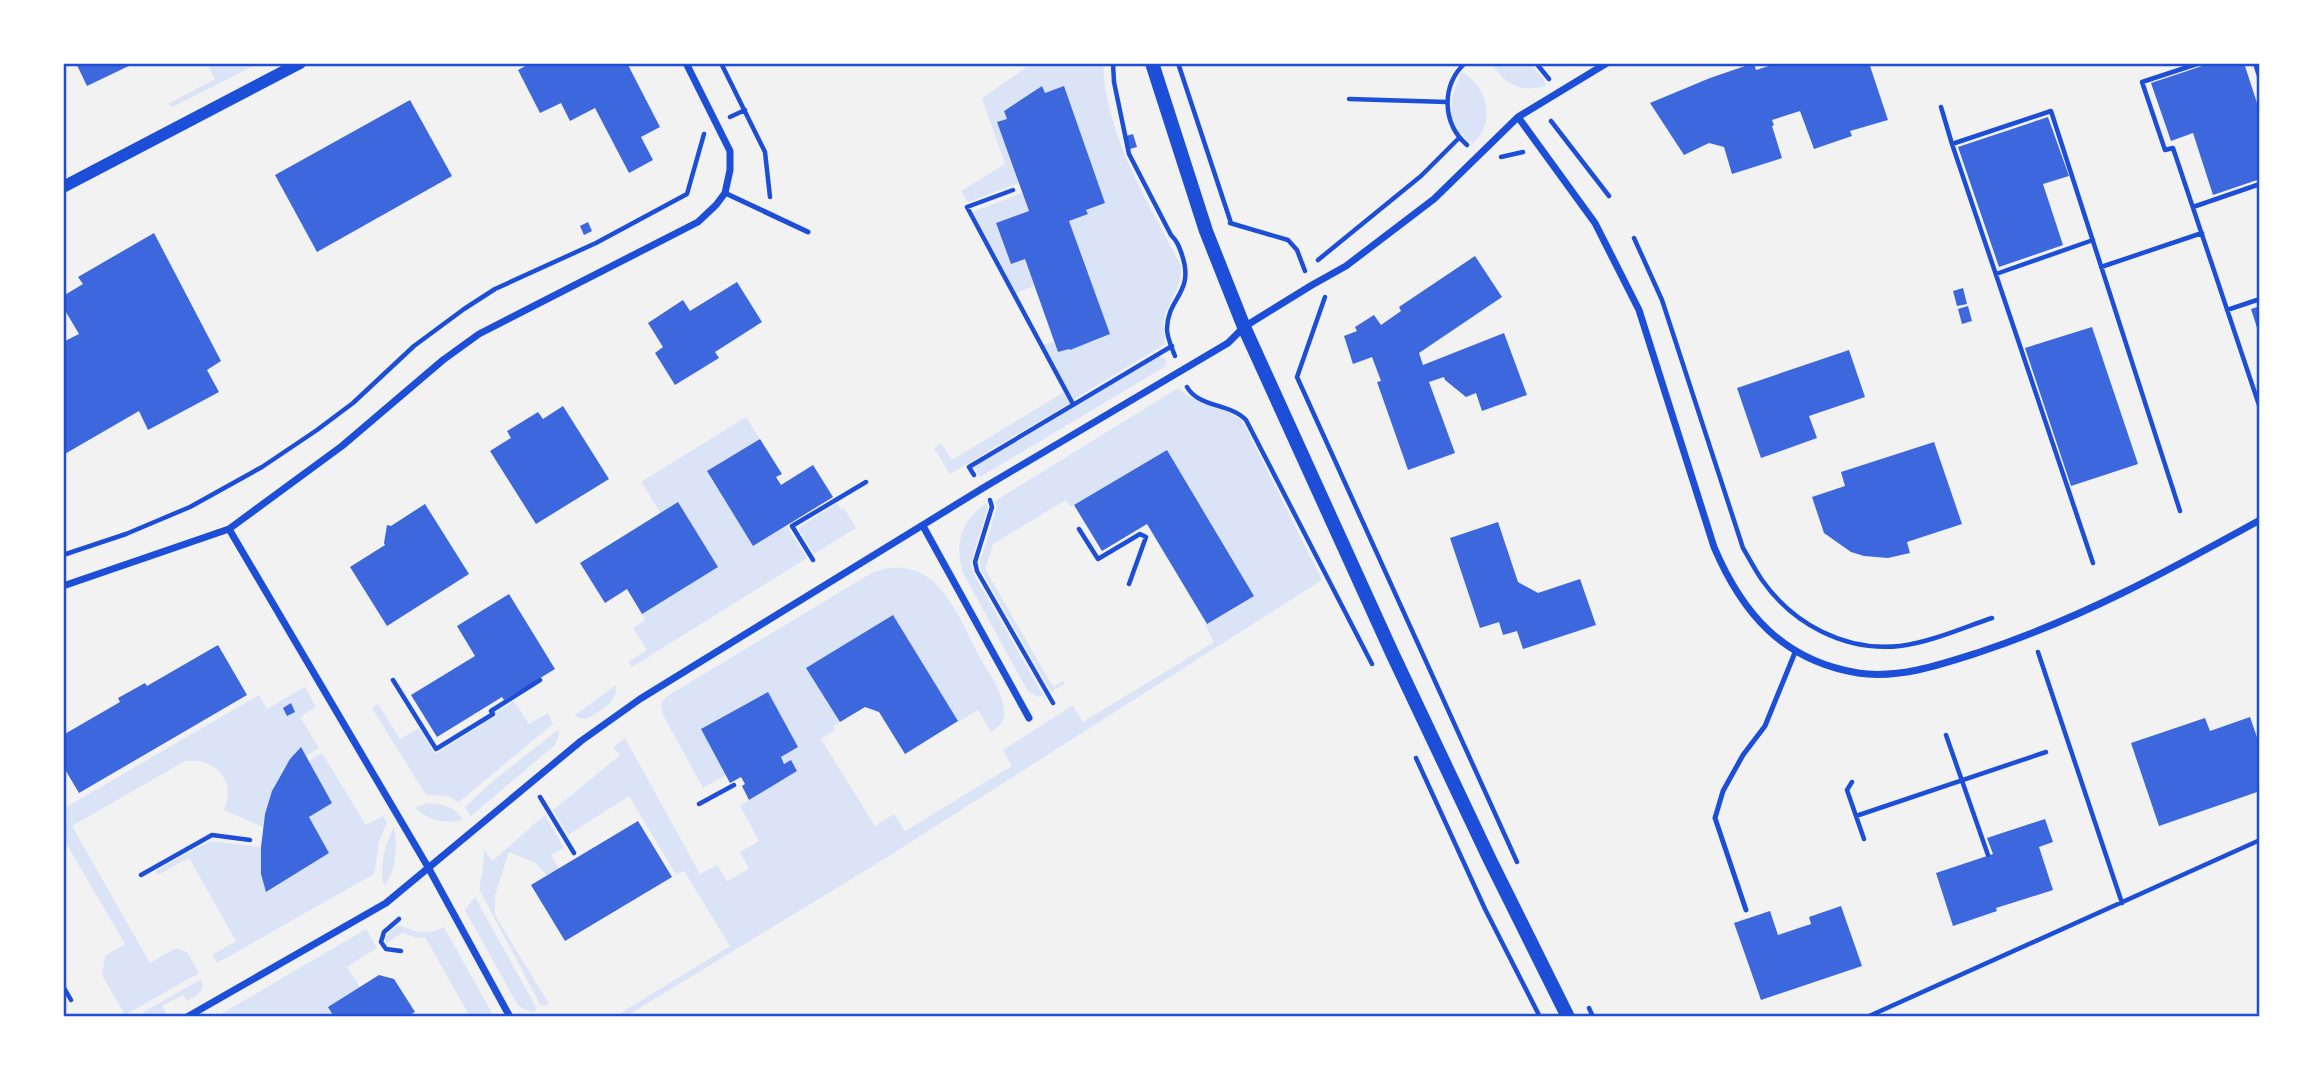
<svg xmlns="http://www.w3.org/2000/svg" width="2323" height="1080" viewBox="0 0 2323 1080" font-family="Raleway,sans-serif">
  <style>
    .green { fill: #dbe4f7 }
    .building { fill: #3d67dc }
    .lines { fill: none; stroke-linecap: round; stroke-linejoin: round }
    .path { stroke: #1d4ed8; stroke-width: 4.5 }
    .service { stroke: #1d4ed8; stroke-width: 5 }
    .minor { stroke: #1d4ed8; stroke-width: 7 }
    .tertiary { stroke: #1d4ed8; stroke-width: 12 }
    .secondary { stroke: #1d4ed8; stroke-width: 14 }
    .neatline { fill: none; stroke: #1d4ed8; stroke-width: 2.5 }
  </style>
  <rect width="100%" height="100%" fill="#f2f2f2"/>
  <path class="green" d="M 207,63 L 259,63 L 173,107 L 168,104 L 215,79 Z
    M 1033,63 L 1103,63 C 1105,136 1149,203 1181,266 C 1183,285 1171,298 1165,315 C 1162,326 1165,334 1165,344 L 1073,400 L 1043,345 L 1054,342 L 1058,352 L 1099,340 L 1099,338 L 1110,334 L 1069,221 L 1088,214 L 1086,210 L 1105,203 L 1064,87 L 1045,93 L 1042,87 L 1004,110 L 1007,119 L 997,122 L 1019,183 L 968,202 L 961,191 L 1005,164 L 982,98 Z
    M 1491,63 L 1529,63 L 1543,78 L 1546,86 C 1518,93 1507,85 1491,63 Z
    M 1462,72 C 1482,83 1493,109 1483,130 C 1481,135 1476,140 1473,144 C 1444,125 1448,99 1462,72 Z
    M 1022,193 L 1029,211 L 996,224 L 1011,264 L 1025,259 L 1034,286 L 1016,293 L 973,212 Z
    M 1160,356 L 1166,359 L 1166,366 L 980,477 L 974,467 Z
    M 1178,388 C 1197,405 1230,407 1243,422 L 1322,580 L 881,861 L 625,1017 L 614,1017 L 730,946 L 684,871 L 676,875 L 629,796 L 568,835 L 553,810 L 620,755 L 613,747 L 625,738 L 700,874 L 717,865 L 727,881 L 749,869 L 740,852 L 759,841 L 740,806 L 797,771 L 791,760 L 784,764 L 781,757 L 798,747 L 768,693 L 726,775 L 703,788 L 663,715 L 661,704 L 666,697 L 873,572 C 936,551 956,611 979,656 C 988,672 1003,692 1004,710 C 1005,721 1000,726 991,732 L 978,710 L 958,722 L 893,615 L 807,668 L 840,722 L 833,726 L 835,730 L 821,739 L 875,826 L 894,814 L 905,831 L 1012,766 L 1003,750 L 1070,707 L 1073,706 L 1083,722 L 1214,642 L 1205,625 L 1254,595 L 1167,450 L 1071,507 L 1066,500 L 993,544 L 985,569 L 1053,687 L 1063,681 L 1065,684 L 1051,692 L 981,570 L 980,562 L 997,507 L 995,501 Z
    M 1064,392 L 1070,403 L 950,474 L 934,448 L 941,443 L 952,460 Z
    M 746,417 L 760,439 L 707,472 L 753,546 L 787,526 L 807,558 L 632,667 L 628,662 L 647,650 L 633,628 L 645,620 L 642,614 L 677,503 L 661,513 L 641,482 Z
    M 837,503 L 841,510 L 844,508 L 856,528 L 814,554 L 798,528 Z
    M 987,503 L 988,507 L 971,562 L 973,573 L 1043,695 L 1038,697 L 1027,690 L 963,573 C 954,545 961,519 987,503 Z
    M 616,685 C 618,703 601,710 587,719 L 578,718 L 575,715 Z
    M 305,687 L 316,707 L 300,717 L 319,748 L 305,756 L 301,747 C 281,769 266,797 263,827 L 223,810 C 239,782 214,757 185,761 L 72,826 L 150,963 L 176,948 L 187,952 L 199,973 L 125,1015 L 102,975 L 105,956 L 125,944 L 63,838 L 63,809 L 259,695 L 267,709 Z
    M 514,701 L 529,724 L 548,713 L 553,724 L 459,802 L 447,796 L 426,795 L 372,708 L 378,704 L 400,739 L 419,728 L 435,754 L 497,715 L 496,712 Z
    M 558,730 L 559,735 L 555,745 L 471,816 L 465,807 L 494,780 Z
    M 322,753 L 366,825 L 383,816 L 387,822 L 379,842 L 374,874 L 217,963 L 212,955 L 236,941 L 189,858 L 158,875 L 156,871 L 198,847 L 212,841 L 261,847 L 261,874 L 267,892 L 329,853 L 309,817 L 331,803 L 309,761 Z
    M 428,803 C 443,804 455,806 463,820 C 445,824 429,821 415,808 Z
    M 545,815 L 564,848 L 551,855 L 559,869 L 547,876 L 536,863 L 509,852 L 495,895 L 495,915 L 549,1004 L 541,1006 L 479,889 L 483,868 L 484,850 L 492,861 Z
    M 394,827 C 398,848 397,869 384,886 C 379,867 385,844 394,827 Z
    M 475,897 L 537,1009 L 533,1012 L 523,1009 L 517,1004 L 465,910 Z
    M 399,925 C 414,932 429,936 444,927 L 494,1017 L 470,1017 L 425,937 L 417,938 L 402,933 L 387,943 L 384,939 L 391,930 Z
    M 366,929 L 377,948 L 347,967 L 360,987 L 328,1007 L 334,1017 L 216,1017 Z
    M 201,979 C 206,992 197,995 187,1001 L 183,995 L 162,1006 L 166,1013 L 159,1017 L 135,1017 Z"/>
  <path class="building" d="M 76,63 L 135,63 L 87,86 Z
    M 531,63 L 627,63 L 660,127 L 641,137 L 653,160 L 629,173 L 595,108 L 570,121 L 561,103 L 540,113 L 518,70 Z
    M 1754,63 L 1756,70 L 1778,63 L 1869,63 L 1888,120 L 1850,131 L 1852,136 L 1814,149 L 1800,111 L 1772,120 L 1774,125 L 1772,126 L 1782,158 L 1732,174 L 1724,147 L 1709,143 L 1684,155 L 1650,103 L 1710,78 Z
    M 2211,63 L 2244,63 L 2260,112 L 2260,179 L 2213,195 L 2193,133 L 2171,141 L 2151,83 Z
    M 1042,86 L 1045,93 L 1064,86 L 1105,203 L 1086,210 L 1088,214 L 1069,221 L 1110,334 L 1070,350 L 1069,349 L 1058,352 L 1025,259 L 1011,264 L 996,223 L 1029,211 L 997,122 L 1007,119 L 1004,111 Z
    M 410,100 L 452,176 L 317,252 L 275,175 Z
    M 2048,117 L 2069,176 L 2043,184 L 2063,245 L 1999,267 L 1958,147 Z
    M 1133,134 L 1137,147 L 1130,149 L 1126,136 Z
    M 588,222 L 592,231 L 584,235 L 580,226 Z
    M 154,233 L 221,361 L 207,370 L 219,392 L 148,430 L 139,411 L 63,455 L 63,342 L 79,334 L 63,307 L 63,296 L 83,284 L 78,277 Z
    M 1475,256 L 1502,297 L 1419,353 L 1423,365 L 1504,333 L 1527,395 L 1482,411 L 1476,393 L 1466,397 L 1445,380 L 1444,377 L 1429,382 L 1455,453 L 1408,470 L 1377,382 L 1381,381 L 1372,357 L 1353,364 L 1344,336 L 1357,331 L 1355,327 L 1374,315 L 1381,325 L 1401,311 L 1399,307 Z
    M 737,282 L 762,322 L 715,352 L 719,358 L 675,385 L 655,353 L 663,347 L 648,323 L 683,300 L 690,311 Z
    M 1963,288 L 1967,304 L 1957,306 L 1953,291 Z
    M 1968,306 L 1972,321 L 1962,324 L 1958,309 Z
    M 2260,306 L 2260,334 L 2259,334 L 2251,309 Z
    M 2092,327 L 2138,464 L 2071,486 L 2025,348 Z
    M 1849,350 L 1865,397 L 1809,416 L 1817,438 L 1761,458 L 1737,388 Z
    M 563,406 L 609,479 L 536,524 L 490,451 L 511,438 L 507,431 L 538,412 L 543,419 Z
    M 760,439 L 782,474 L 776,477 L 781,485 L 813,465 L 833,497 L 753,546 L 707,471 Z
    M 1934,442 L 1962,524 L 1907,542 L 1910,553 L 1888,558 L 1864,556 L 1851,552 L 1824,533 L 1812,497 L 1845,486 L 1841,472 Z
    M 1167,450 L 1254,596 L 1207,624 L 1147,524 L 1102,551 L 1074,505 Z
    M 678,502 L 718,567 L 642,614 L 627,589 L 605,603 L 580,563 Z
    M 425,504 L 469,574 L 387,626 L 350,567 L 385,545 L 384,543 L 387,525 L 391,526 Z
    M 1498,522 L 1518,582 L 1538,593 L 1580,579 L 1596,625 L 1523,649 L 1517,631 L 1503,635 L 1499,622 L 1480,628 L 1450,538 Z
    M 509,594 L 555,669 L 504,700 L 502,697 L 437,737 L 411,695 L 475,656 L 457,626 Z
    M 893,615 L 958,721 L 905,754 L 879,712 L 865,707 L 840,722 L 806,668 Z
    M 218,645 L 247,695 L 79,793 L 63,766 L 63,735 L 120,702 L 118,698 L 145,683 L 147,686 Z
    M 768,692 L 798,747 L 781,757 L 784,764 L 791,760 L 797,771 L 749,800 L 742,786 L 745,784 L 741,777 L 730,783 L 701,729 Z
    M 291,703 L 295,712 L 287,716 L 283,708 Z
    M 2250,717 L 2260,746 L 2260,791 L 2159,826 L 2131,743 L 2205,718 L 2210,731 Z
    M 301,747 L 332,803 L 309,817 L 329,853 L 266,892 L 261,874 L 261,847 L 265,814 L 272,791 L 290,759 Z
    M 2045,819 L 2053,842 L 2039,847 L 2053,890 L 1996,908 L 1997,911 L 1953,926 L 1936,873 L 1993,854 L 1987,838 Z
    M 638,821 L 672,877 L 565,941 L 531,885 Z
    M 1841,906 L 1862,966 L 1761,1000 L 1734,923 L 1770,911 L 1778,935 L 1811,924 L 1809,917 Z
    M 379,975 L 394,979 L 415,1012 L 406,1017 L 334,1017 L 328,1007 Z"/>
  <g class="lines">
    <path class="path" d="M 721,63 L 765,152 L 770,197
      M 1113,63 L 1114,82 L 1129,154 L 1171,235 C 1177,241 1179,246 1182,255 C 1195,293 1167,298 1167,329 C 1167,338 1172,348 1175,356
      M 1178,63 L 1231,223
      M 1465,63 C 1441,86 1442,123 1467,145
      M 1536,63 L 1549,79
      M 2200,63 L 2142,82 L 2165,150 L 2173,148 L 2260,408
      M 2255,63 L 2260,79
      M 1349,99 L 1447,102
      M 1941,107 L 1952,144 L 2051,111 L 2180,511
      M 730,117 L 745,110
      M 1551,121 L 1609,196
      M 1952,144 L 2093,563
      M 1501,157 L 1523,152
      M 1013,190 L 967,207 L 1073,404
      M 2193,207 L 2260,184
      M 1230,223 L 1288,240 L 1297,250 L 1305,271
      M 1634,238 L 1662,300 L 1743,548 C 1749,558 1755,570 1762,580 C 1793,624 1845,652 1900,646 C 1931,642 1962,628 1992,618
      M 1318,260 L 1421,176 L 1459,138
      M 2101,267 L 2202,233
      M 1996,274 L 2093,240
      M 1325,297 L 1297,377 L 1517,862
      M 2227,310 L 2260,299
      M 1187,387 C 1199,408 1230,403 1246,420 L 1372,664
      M 974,475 L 969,467 L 1172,346
      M 990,500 L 992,507 L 975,562 L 977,571 L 1053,703
      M 1079,529 L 1098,559 L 1140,534 L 1146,537 L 1129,584
      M 63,555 L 126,534 L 190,507 L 262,467 L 317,430 L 353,403 L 414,346 L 464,309 L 495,289 L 596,243 L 687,194 L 704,134
      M 813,560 L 792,526 L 866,482
      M 2038,652 L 2122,903
      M 393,680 L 436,749 L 493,714 L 491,711 L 540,680
      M 1946,735 L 1988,855
      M 1416,758 L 1485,909 L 1540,1017
      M 1852,782 L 1847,790 L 1856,816 L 2046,752
      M 540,797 L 574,853
      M 699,804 L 734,785
      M 1856,816 L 1864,839
      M 141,875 L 212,835 L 250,840
      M 399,919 L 384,932 L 381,942 L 386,949 L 401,951
      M 63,986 L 71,1000
      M 1589,1008 L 1593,1017
      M 1867,1017 L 2260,840"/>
    <path class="service" d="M 725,193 L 808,232
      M 1746,910 L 1715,818 L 1723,791 L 1743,755 L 1765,726 L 1796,650"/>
    <path class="minor" d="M 1518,117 L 1595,223 L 1639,310 L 1714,547 C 1742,613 1783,661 1858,673 C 1898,679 1940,665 1977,653 C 2080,619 2166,572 2260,520
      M 923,526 L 1029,718
      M 229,529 L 428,867 L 510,1017
      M 63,586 L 229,529 L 342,446 L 443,360 L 479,334 L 698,222 L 716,205 L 725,193 L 730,170 L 730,151 L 686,63
      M 187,1017 L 386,903 L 581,741 L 640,699 L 983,488 L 1228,343 L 1244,327 L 1312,285 L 1346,266 L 1434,199 L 1518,117 L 1607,63"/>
    <path class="tertiary" d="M 63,187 L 300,63"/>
    <path class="secondary" d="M 1152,63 L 1206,231 L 1244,327 L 1393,655 L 1490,860 L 1568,1017"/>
  </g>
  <rect width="2323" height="1080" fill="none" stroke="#ffffff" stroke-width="130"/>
  <rect x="65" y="65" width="2193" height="950" class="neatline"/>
</svg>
